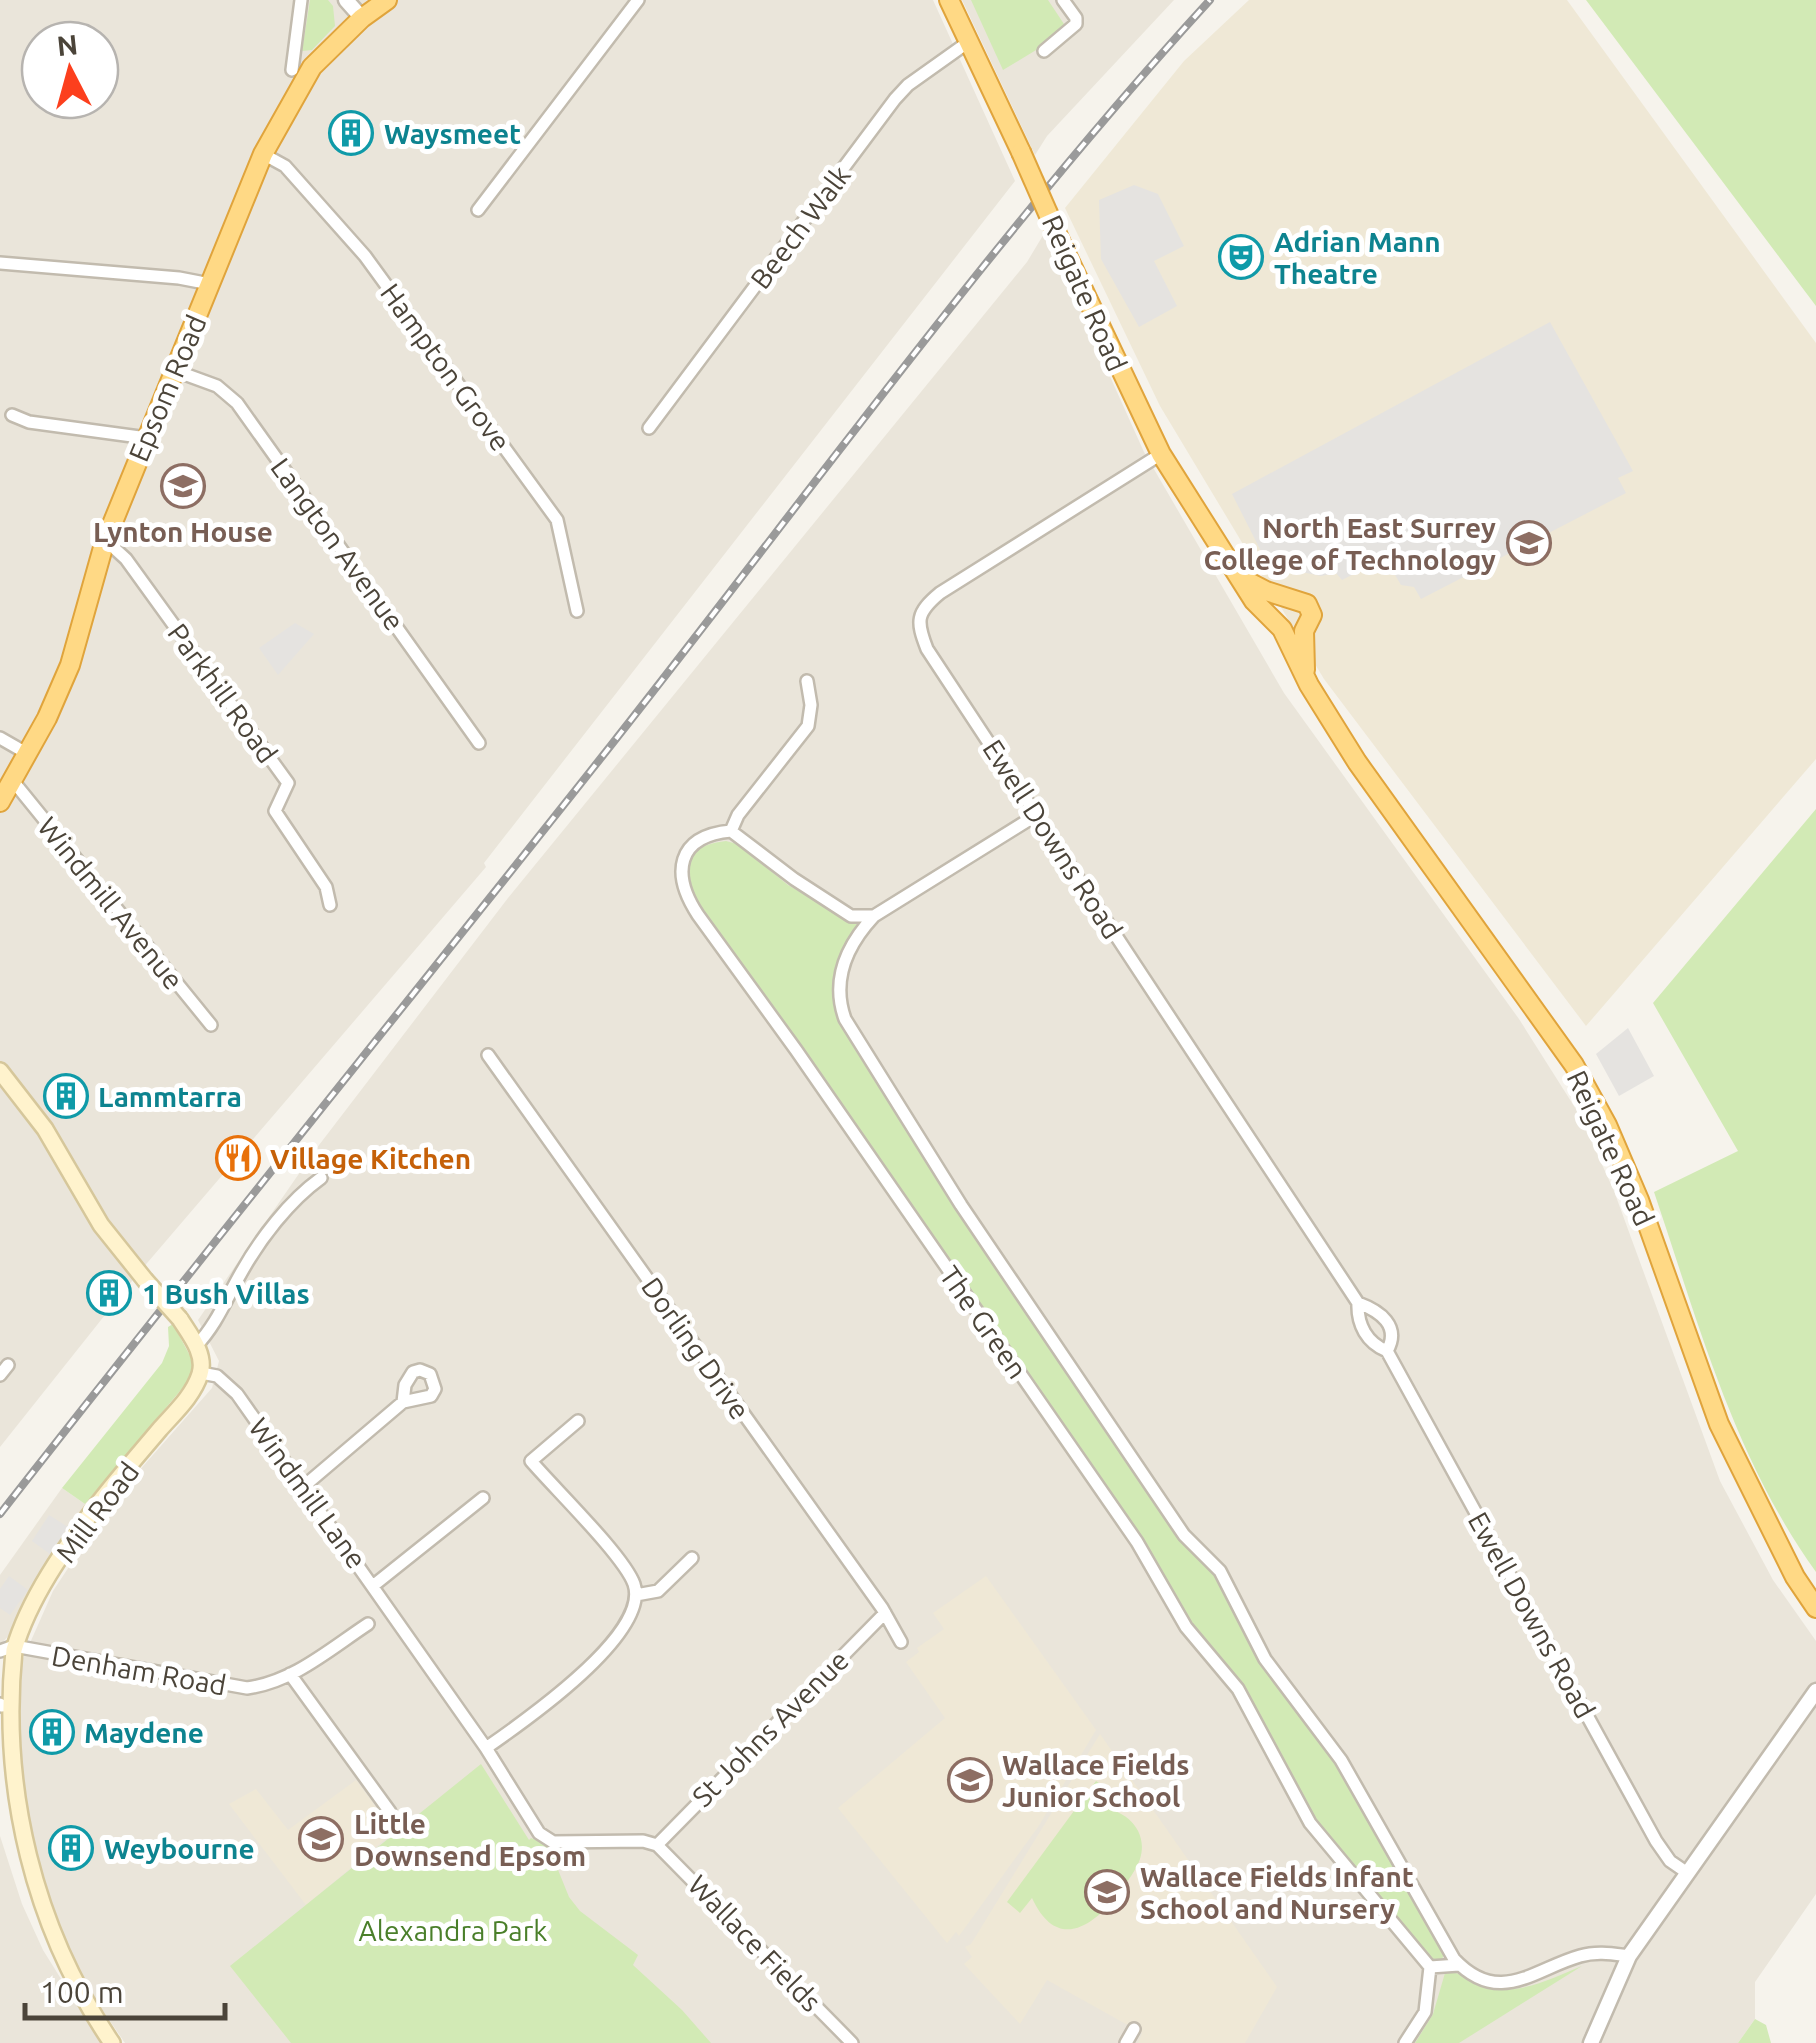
<svg xmlns="http://www.w3.org/2000/svg" width="1816" height="2043" viewBox="0 0 1816 2043" font-family="Ubuntu,sans-serif">
  <style>
    .residential { fill: #eae5da; fill-rule: evenodd }
    .education { fill: #efe8d6 }
    .green { fill: #d2eab5 }
    .parking { fill: #e5e3e0 }
    .lines { fill: none; stroke-linecap: round; stroke-linejoin: round }
    .minor-casing { stroke: #c2bbae; stroke-width: 16 }
    .tertiary-casing { stroke: #c2bbae; stroke-width: 19 }
    .secondary-casing { stroke: #d6c79b; stroke-width: 20 }
    .trunk-casing { stroke: #e0a43c; stroke-width: 22 }
    .minor { stroke: #fff; stroke-width: 11 }
    .tertiary { stroke: #fff; stroke-width: 14 }
    .secondary { stroke: #fff3cd; stroke-width: 15 }
    .trunk { stroke: #ffd985; stroke-width: 18 }
    .rail-casing { stroke: #9a9a9a; stroke-width: 8 }
    .rail { stroke: #fff; stroke-width: 4; stroke-dasharray: 11; stroke-linecap: butt }
    .secondary-bridge-casing { stroke: #d6c79b; stroke-width: 20; stroke-linecap: butt }
    .trunk-bridge-casing { stroke: #e0a43c; stroke-width: 22; stroke-linecap: butt }
    .secondary-bridge { stroke: #fff3cd; stroke-width: 15 }
    .trunk-bridge { stroke: #ffd985; stroke-width: 18 }
    .labels { text-anchor: middle; dominant-baseline: central; stroke-width: 10; stroke-linejoin: round; paint-order: stroke }
    .culture-label { font-size: 28px; font-weight: bold; fill: #0d838f; stroke: #fff; text-anchor: start }
    .street-label { font-size: 28px; fill: #4b4439; stroke: #fff }
    .education-label { font-size: 28px; font-weight: bold; fill: #785e54; stroke: #fff; text-anchor: start }
    .food-label { font-size: 28px; font-weight: bold; fill: #c56008; stroke: #fff; text-anchor: start }
    .park-label { font-size: 28px; fill: #4a7f2a; stroke: #fff }
  </style>
  <rect width="100%" height="100%" fill="#f6f3ec"/>
  <path class="residential" d="M 0,0 L 933,0 L 1015,181 L 484,863 L 486,867 L 136,1276 L 0,1447 ZM 40,40 L 100,40 L 100,100 L 40,100 Z
    M 962,0 L 1174,0 L 1047,136 L 1035,155 Z
    M 1045,232 L 1144,452 L 1284,693 L 1519,1019 L 1579,1114 L 1614,1191 L 1720,1481 L 1773,1580 L 1816,1641 L 1816,1894 L 1755,1982 L 1755,2019 L 1738,2043 L 125,2043 L 99,2005 L 65,1944 L 20,1824 L 15,1706 L 22,1661 L 53,1591 L 90,1535 L 137,1473 L 212,1388 L 219,1361 L 198,1320 L 316,1149 L 508,898 L 1027,262 Z
    M 62,1488 L 85,1504 L 16,1628 L 0,1645 L 0,1575 Z
    M 0,1836 L 22,1904 L 43,1950 L 101,2043 L 0,2043 Z"/>
  <path class="education" d="M 1249,0 L 1567,0 L 1816,343 L 1816,759 L 1586,1026 L 1324,679 L 1160,406 L 1065,208 L 1184,61 Z
    M 986,1576 L 1096,1730 L 1038,1827 L 959,1936 L 956,1932 L 947,1943 L 838,1808 L 945,1718 L 906,1662 L 919,1652 L 917,1648 L 944,1629 L 933,1613 Z
    M 1100,1734 L 1277,1987 L 1245,2043 L 1138,2043 L 1142,2033 L 1047,1980 L 1020,2024 L 964,1964 L 972,1957 L 965,1947 L 971,1944 Z
    M 356,1780 L 394,1832 L 306,1905 L 229,1804 L 256,1789 L 288,1830 Z"/>
  <path class="green" d="M 310,0 L 328,0 L 333,6 L 335,26 L 312,50 L 302,51 Z
    M 971,0 L 1048,0 L 1064,24 L 1046,44 L 1003,70 Z
    M 1587,0 L 1816,0 L 1816,306 L 1586,0 Z
    M 1816,809 L 1816,1572 C 1735,1460 1698,1322 1654,1192 L 1738,1151 L 1653,1003 Z
    M 726,841 L 737,844 L 788,885 L 859,925 L 836,1007 L 854,1048 L 965,1219 L 1215,1575 L 1259,1661 L 1337,1763 L 1444,1954 L 1441,1962 L 1433,1962 L 1406,1927 L 1362,1881 L 1309,1811 L 1253,1703 L 1190,1625 L 699,908 C 683,874 679,846 726,841 Z
    M 173,1324 L 195,1365 L 191,1378 L 85,1504 L 62,1488 L 162,1363 L 169,1346 L 168,1327 Z
    M 481,1764 L 529,1840 L 531,1838 L 548,1845 L 569,1897 L 580,1911 L 638,1955 L 633,1965 L 682,2010 L 711,2043 L 291,2043 L 230,1966 Z
    M 1096,1781 L 1110,1791 L 1098,1807 C 1125,1809 1149,1830 1140,1859 C 1136,1871 1127,1881 1120,1892 C 1093,1927 1057,1952 1032,1898 L 1020,1913 L 1007,1902 Z
    M 1582,1966 L 1459,2043 L 1415,2043 L 1433,2014 L 1445,1973 C 1462,1970 1473,1982 1489,1987 C 1520,1996 1554,1977 1582,1966 Z
    M 1755,2019 L 1766,2025 L 1771,2043 L 1738,2043 Z"/>
  <path class="parking" d="M 1134,185 L 1158,194 L 1184,246 L 1154,261 L 1177,306 L 1139,327 L 1101,259 L 1099,200 Z
    M 1550,322 L 1633,471 L 1618,478 L 1626,493 L 1421,599 L 1414,587 L 1401,585 L 1385,558 L 1342,580 L 1336,573 L 1321,576 L 1268,565 L 1232,494 Z
    M 295,623 L 314,634 L 278,675 L 259,648 Z
    M 1628,1028 L 1654,1076 L 1619,1096 L 1596,1054 Z
    M 49,1515 L 68,1527 L 50,1554 L 32,1541 Z
    M 9,1576 L 28,1590 L 10,1615 L 0,1608 L 0,1589 Z"/>
  <g class="lines">
    <g class="minor-casing">
      <path id="minor" d="M 1044,51 L 1076,24 L 1076,18 L 1063,0
        M 292,70 L 301,0
        M 263,154 L 285,166 L 365,256 L 557,520 L 577,611
        M 478,210 L 638,0
        M 0,263 L 179,278 L 210,284
        M 176,371 L 217,386 L 237,403 L 479,743
        M 12,415 L 29,422 L 147,438
        M 649,428 L 895,99 L 908,85 L 967,43
        M 1161,454 L 940,593 C 916,613 916,621 927,649 L 1358,1303 C 1357,1325 1367,1343 1387,1351 L 1656,1841 L 1670,1861 L 1686,1872
        M 104,544 L 114,548 L 126,559 L 288,783 L 275,811 L 326,887 L 330,905
        M 0,738 L 28,754
        M 13,781 L 211,1025
        M 1038,814 L 874,916 C 847,945 831,980 845,1019 L 961,1205 L 1184,1535 L 1220,1571 L 1265,1659 L 1341,1760 L 1454,1959 C 1499,2007 1534,1969 1580,1956 C 1597,1951 1613,1954 1629,1956
        M 731,831 L 738,815 L 808,726 L 811,705 L 807,681
        M 874,916 L 851,916 L 794,879 L 731,831 C 676,836 671,874 698,915 L 796,1050 L 1137,1542 L 1186,1627 L 1238,1689 L 1310,1823 L 1430,1967 L 1425,2012 L 1405,2043
        M 488,1055 L 882,1608 L 901,1642
        M 1358,1303 C 1380,1311 1401,1326 1387,1351
        M 196,1346 C 217,1324 226,1299 241,1273 C 260,1239 289,1201 321,1178
        M 201,1373 L 217,1376 L 237,1394 L 486,1748 L 539,1833 L 553,1842 L 643,1841 L 657,1845 L 852,2043
        M 0,1375 L 8,1365
        M 303,1487 L 403,1402 L 405,1385 L 413,1372 L 420,1370 L 430,1374 L 435,1389 L 431,1396 L 403,1402
        M 374,1585 L 483,1498
        M 636,1595 L 658,1591 L 692,1558
        M 0,1651 L 14,1646 L 247,1688 C 293,1682 330,1649 368,1624
        M 290,1674 L 390,1812
        M 0,1704 L 2,1706
        M 486,1748 C 522,1723 651,1634 634,1584 C 624,1556 554,1488 531,1461 L 578,1421
        M 657,1845 L 885,1613
        M 1430,1967 L 1459,1965
        M 1126,2043 L 1134,2029"/>
    </g>
    <g class="tertiary-casing">
      <path id="tertiary" d="M 346,0 L 362,18
        M 1591,2043 L 1629,1956 L 1816,1691"/>
    </g>
    <g class="secondary-casing">
      <path id="secondary" d="M 0,1071 L 45,1129 L 101,1225 L 145,1280
        M 112,2043 C 34,1929 0,1789 14,1650 C 29,1598 65,1548 97,1505 C 117,1479 139,1454 160,1429 C 175,1412 193,1396 200,1374 C 206,1354 190,1335 180,1319"/>
    </g>
    <g class="trunk-casing">
      <path id="trunk" d="M 949,0 L 1021,152
        M 1061,243 L 1161,454 L 1254,601 L 1282,629 L 1309,685 L 1357,762 L 1574,1065 L 1607,1125 L 1639,1200 L 1719,1424 L 1795,1577 L 1816,1608
        M 1239,577 L 1266,591 L 1307,604 L 1312,615 L 1304,631 L 1305,670
        M 0,802 L 47,718 L 70,665 L 104,544 L 263,154 L 312,67 L 362,18 L 387,0"/>
    </g>
    <use href="#minor" class="minor"/>
    <use href="#tertiary" class="tertiary"/>
    <use href="#secondary" class="secondary"/>
    <use href="#trunk" class="trunk"/>
    <g class="rail-casing">
      <path id="rail" d="M 0,1514 C 202,1255 409,1001 612,744 C 809,494 995,235 1210,0"/>
    </g>
    <use href="#rail" class="rail"/>
    <g class="secondary-bridge-casing">
      <path id="secondary-bridge" d="M 145,1280 L 180,1319"/>
    </g>
    <g class="trunk-bridge-casing">
      <path id="trunk-bridge" d="M 1021,152 L 1061,243"/>
    </g>
    <use href="#secondary-bridge" class="secondary-bridge"/>
    <use href="#trunk-bridge" class="trunk-bridge"/>
  </g>
  <defs>
    <g id="building-ring" transform="scale(2.25)"><circle r="9.5" fill="#fff" stroke="#0f9aa8" stroke-width="1.5"/><path d="M-4-6H4V6H1V3H-1V6H-4ZM-2.5-4.3h1.7v1.8h-1.7ZM.8-4.3h1.7v1.8H.8ZM-2.5-1h1.7V.8h-1.7ZM.8-1h1.7V.8H.8Z" fill="#0f9aa8"/></g>
    <g id="theatre-ring" transform="scale(2.25)"><circle r="9.5" fill="#fff" stroke="#0f9aa8" stroke-width="1.5"/><path d="M-5-5.5Q0-4 5-5.5V0Q5 5 0 6Q-5 5-5 0ZM-3.3-2.5H-1v1.5H-3.3ZM1-2.5H3.3v1.5H1ZM-2.8 1Q0 5.5 2.8 1Z" fill="#0f9aa8"/></g>
    <g id="school-ring" transform="scale(2.25)"><circle r="9.5" fill="#fff" stroke="#8d6e63" stroke-width="1.5"/><path d="M0-5L7-2L0 1L-7-2ZM-4 1L0 2.5L4 1V4Q0 6-4 4Z" fill="#8d6e63"/></g>
    <g id="university-ring" transform="scale(2.25)"><circle r="9.5" fill="#fff" stroke="#8d6e63" stroke-width="1.5"/><path d="M0-5L7-2L0 1L-7-2ZM-4 1L0 2.5L4 1V4Q0 6-4 4Z" fill="#8d6e63"/></g>
    <g id="restaurant-ring" transform="scale(2.25)"><circle r="9.5" fill="#fff" stroke="#e8710a" stroke-width="1.5"/><path d="M-5-6h1v4h1v-4h1v4h1v-4h1v5L-1.5 .5V6h-2V.5L-5-1ZM5-6V6H3V1.5H1.5Q1.5-4 5-6Z" fill="#e8710a"/></g>
  </defs>
  <g fill-rule="evenodd">
    <use href="#building-ring" x="351" y="133"/>
    <use href="#theatre-ring" x="1241" y="257"/>
    <use href="#school-ring" x="183" y="486"/>
    <use href="#university-ring" x="1529" y="543"/>
    <use href="#building-ring" x="66" y="1096"/>
    <use href="#restaurant-ring" x="238" y="1158"/>
    <use href="#building-ring" x="109" y="1293"/>
    <use href="#building-ring" x="52" y="1732"/>
    <use href="#school-ring" x="970" y="1780"/>
    <use href="#school-ring" x="321" y="1839"/>
    <use href="#building-ring" x="71" y="1848"/>
    <use href="#school-ring" x="1107" y="1892"/>
  </g>
  <g class="labels">
    <g class="culture-label">
      <text x="384" y="133">Waysmeet</text>
      <text x="1274" y="241">Adrian Mann<tspan x="1274" dy="32">Theatre</tspan></text>
      <text x="98" y="1096">Lammtarra</text>
      <text x="142" y="1293">1 Bush Villas</text>
      <text x="84" y="1732">Maydene</text>
      <text x="104" y="1848">Weybourne</text>
    </g>
    <g class="street-label">
      <text transform="translate(800 227) rotate(-53)">Beech Walk</text>
      <text transform="translate(1085 293) rotate(66)">Reigate Road</text>
      <text transform="translate(446 367) rotate(54)">Hampton Grove</text>
      <text transform="translate(167 388) rotate(-67)">Epsom Road</text>
      <text transform="translate(338 544) rotate(54)">Langton Avenue</text>
      <text transform="translate(223 693) rotate(54)">Parkhill Road</text>
      <text transform="translate(1053 839) rotate(57)">Ewell Downs Road</text>
      <text transform="translate(111 903) rotate(51)">Windmill Avenue</text>
      <text transform="translate(1611 1148) rotate(65)">Reigate Road</text>
      <text transform="translate(984 1322) rotate(55)">The Green</text>
      <text transform="translate(696 1348) rotate(55)">Dorling Drive</text>
      <text transform="translate(308 1493) rotate(54)">Windmill Lane</text>
      <text transform="translate(97 1512) rotate(-53)">Mill Road</text>
      <text transform="translate(1532 1615) rotate(61)">Ewell Downs Road</text>
      <text transform="translate(139 1670) rotate(10)">Denham Road</text>
      <text transform="translate(770 1728) rotate(-45)">St Johns Avenue</text>
      <text transform="translate(755 1943) rotate(46)">Wallace Fields</text>
    </g>
    <g class="education-label">
      <text x="1496" y="527" text-anchor="end">North East Surrey<tspan x="1496" dy="32">College of Technology</tspan></text>
      <text x="183" y="531" text-anchor="middle">Lynton House</text>
      <text x="1002" y="1764">Wallace Fields<tspan x="1002" dy="32">Junior School</tspan></text>
      <text x="354" y="1823">Little<tspan x="354" dy="32">Downsend Epsom</tspan></text>
      <text x="1140" y="1876">Wallace Fields Infant<tspan x="1140" dy="32">School and Nursery</tspan></text>
    </g>
    <g class="food-label">
      <text x="270" y="1158">Village Kitchen</text>
    </g>
    <g class="park-label">
      <text x="453" y="1930">Alexandra Park</text>
    </g>
  </g>
  <g transform="translate(70 70) rotate(354)"><circle r="48" fill="#ffffff" stroke="#b7b4b0" stroke-width="2.5"/>
  <path d="M0-8L18 38L0 25L-18 38Z" fill="#fc3f1d"/>
  <text y="-15" font-size="28" font-weight="bold" text-anchor="middle" fill="#4b4439">N</text>
  </g>
  <path d="M25 2003v15h200v-15" fill="none" stroke="#4b4439" stroke-width="5"/>
  <text x="40" y="2003" font-size="30" fill="#4b4439" stroke="#ffffff" stroke-width="8" paint-order="stroke">100 m</text>
</svg>
